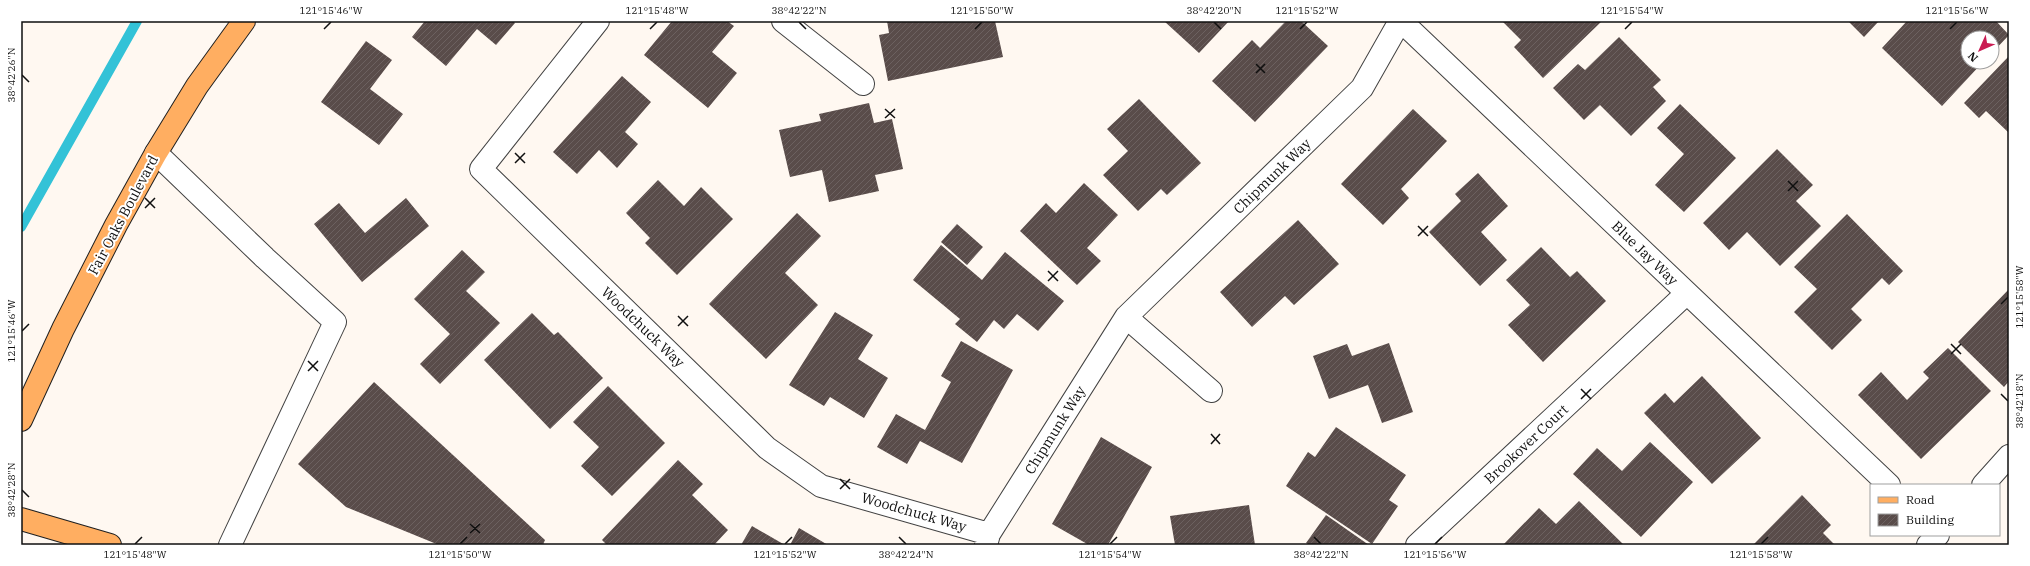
<svg xmlns="http://www.w3.org/2000/svg" width="2030" height="566" viewBox="0 0 2030 566" font-family="'IBM Plex Serif',serif">
  <style>
    .lines { fill: none; stroke-linecap: round; stroke-linejoin: round }
    .stream { stroke: #33c2d7; stroke-width: 10 }
    .building { fill: url(#building-hatch) }
    .minor-casing { stroke: #424242; stroke-width: 24 }
    .major-casing { stroke: #202020; stroke-width: 24 }
    .minor { stroke: #fff; stroke-width: 22 }
    .major { stroke: #ffae61; stroke-width: 22 }
    .ticks { fill: none; stroke: #0f0f0f; stroke-width: 1.5 }
    .labels { text-anchor: middle; dominant-baseline: central; stroke-width: 4; stroke-linejoin: round; paint-order: stroke }
    .street-label { font-size: 14px; fill: #0f0f0f; stroke: #fff }
    .neatline { fill: none; stroke: #0f0f0f; stroke-width: 1.5 }
    .ticks-label { font-size: 10px; text-anchor: middle; fill: #0f0f0f }
  </style>
  <defs>
    <pattern id="building-hatch" width="6" height="6" patternUnits="userSpaceOnUse"><rect width="6" height="6" fill="#594c4a"/><path d="M-1 1l2-2M0 6l6-6M5 7l2-2" fill="none" stroke="#6c6160"/></pattern>
  </defs>
  <rect width="100%" height="100%" fill="#fff8f1"/>
  <g class="lines">
    <path class="stream" d="M 21,227 L 137,21"/>
  </g>
  <path class="building" d="M 425,21 L 513,21 L 515,23 L 496,45 L 477,29 L 446,66 L 412,37 Z
    M 672,21 L 727,21 L 734,26 L 712,52 L 737,73 L 708,108 L 644,55 Z
    M 887,21 L 995,21 L 1003,57 L 888,81 L 879,35 L 889,33 Z
    M 1164,21 L 1229,21 L 1199,53 Z
    M 1286,21 L 1301,21 L 1328,46 L 1255,122 L 1212,81 L 1252,40 L 1260,48 Z
    M 1502,21 L 1602,21 L 1543,78 L 1514,47 L 1521,40 Z
    M 1848,21 L 1879,21 L 1864,37 Z
    M 1907,21 L 1996,21 L 2009,35 L 1992,53 L 1992,38 L 1968,38 L 1968,62 L 1983,62 L 1942,106 L 1882,48 Z
    M 1619,37 L 1661,80 L 1653,87 L 1666,101 L 1631,136 L 1600,105 L 1584,120 L 1553,88 L 1578,64 L 1585,70 Z
    M 366,41 L 392,60 L 370,89 L 403,114 L 379,145 L 321,102 Z
    M 2009,56 L 2009,133 L 1986,111 L 1979,118 L 1964,103 Z
    M 622,76 L 651,102 L 625,132 L 638,144 L 617,168 L 599,150 L 577,174 L 553,152 Z
    M 1139,99 L 1201,163 L 1167,195 L 1161,189 L 1138,211 L 1103,175 L 1128,151 L 1107,129 Z
    M 869,103 L 874,123 L 892,119 L 903,169 L 875,175 L 879,191 L 829,202 L 822,170 L 790,177 L 779,130 L 821,121 L 819,114 Z
    M 1680,104 L 1736,158 L 1684,212 L 1655,185 L 1684,154 L 1657,128 Z
    M 1413,109 L 1447,141 L 1401,189 L 1409,198 L 1383,225 L 1341,184 Z
    M 1777,149 L 1813,185 L 1796,201 L 1821,226 L 1780,266 L 1747,232 L 1729,250 L 1703,223 Z
    M 1478,173 L 1508,206 L 1481,232 L 1507,260 L 1480,286 L 1429,232 L 1461,201 L 1455,194 Z
    M 658,180 L 684,206 L 701,187 L 733,219 L 677,275 L 645,243 L 650,238 L 626,213 Z
    M 1084,183 L 1118,215 L 1087,248 L 1101,261 L 1077,285 L 1020,231 L 1046,203 L 1056,213 Z
    M 406,198 L 429,226 L 362,282 L 314,224 L 339,203 L 365,233 Z
    M 797,213 L 821,236 L 785,273 L 818,305 L 766,359 L 709,304 Z
    M 1847,214 L 1903,271 L 1889,285 L 1882,278 L 1851,309 L 1862,320 L 1832,350 L 1794,312 L 1817,289 L 1794,267 Z
    M 1298,220 L 1339,264 L 1294,305 L 1285,296 L 1252,327 L 1220,292 Z
    M 957,224 L 983,247 L 967,265 L 941,242 Z
    M 941,245 L 982,280 L 1005,252 L 1064,301 L 1038,331 L 1017,314 L 1004,329 L 994,320 L 977,342 L 955,324 L 960,319 L 913,280 Z
    M 1541,247 L 1570,277 L 1577,271 L 1606,301 L 1543,362 L 1508,325 L 1530,305 L 1506,280 Z
    M 462,250 L 485,272 L 466,291 L 500,323 L 440,384 L 420,364 L 450,334 L 414,299 Z
    M 2009,289 L 2009,381 L 2004,387 L 1958,342 Z
    M 835,312 L 873,335 L 858,359 L 888,378 L 864,418 L 830,397 L 824,406 L 789,385 Z
    M 532,313 L 554,335 L 558,332 L 603,378 L 550,429 L 484,360 Z
    M 961,341 L 1013,370 L 962,463 L 920,441 L 907,464 L 877,447 L 896,414 L 925,430 L 951,382 L 941,376 Z
    M 1389,343 L 1413,412 L 1382,423 L 1368,385 L 1329,399 L 1313,356 L 1347,344 L 1352,356 Z
    M 1948,348 L 1991,391 L 1921,459 L 1858,395 L 1881,372 L 1907,400 L 1929,378 L 1923,372 Z
    M 1702,376 L 1761,438 L 1712,484 L 1644,413 L 1665,393 L 1674,403 Z
    M 374,382 L 545,540 L 543,545 L 439,545 L 346,507 L 298,464 Z
    M 608,386 L 665,443 L 612,496 L 581,466 L 599,447 L 573,422 Z
    M 1336,427 L 1406,475 L 1389,500 L 1398,506 L 1372,544 L 1286,486 L 1308,452 L 1315,457 Z
    M 1101,437 L 1152,467 L 1108,545 L 1089,545 L 1052,524 Z
    M 1650,442 L 1693,482 L 1641,537 L 1573,474 L 1597,448 L 1622,471 Z
    M 678,460 L 703,484 L 692,495 L 728,530 L 714,545 L 607,545 L 602,540 Z
    M 1802,495 L 1831,525 L 1823,533 L 1835,545 L 1753,545 Z
    M 1579,501 L 1624,545 L 1503,545 L 1539,508 L 1556,524 Z
    M 1249,505 L 1255,545 L 1175,545 L 1170,516 Z
    M 1326,515 L 1369,545 L 1310,545 L 1306,543 Z
    M 752,526 L 785,545 L 741,545 Z
    M 799,528 L 828,545 L 790,545 Z"/>
  <g class="lines">
    <g class="minor-casing">
      <path id="minor" d="M 598,21 L 481,169 L 767,448 L 821,486 L 989,534
        M 783,21 L 863,84
        M 1401,21 L 1889,485
        M 156,153 L 265,258 L 335,322 L 230,545
        M 1126,317 L 1211,391
        M 1983,485 L 2009,456
        M 986,545 L 989,534 L 1126,317 L 1362,88 L 1400,21
        M 1417,545 L 1687,293
        M 1928,545 L 1938,535"/>
    </g>
    <g class="major-casing">
      <path id="major" d="M 21,420 L 63,329 L 116,225 L 156,153 L 197,86 L 244,21
        M 21,519 L 110,545"/>
    </g>
    <use href="#minor" class="minor"/>
    <use href="#major" class="major"/>
  </g>
  <path class="ticks" d="M 799,22 L 806,29M 1214,22 L 1221,29M 324,29 L 331,22M 650,29 L 657,22M 975,29 L 982,22M 1300,29 L 1307,22M 1625,29 L 1632,22M 1950,29 L 1957,22M 1256,64 L 1265,73M 1256,73 L 1265,64M 22,75 L 29,82M 885,109 L 895,118M 885,118 L 895,109M 515,153 L 525,163M 515,163 L 525,153M 1788,181 L 1798,191M 1788,191 L 1798,181M 145,198 L 155,208M 145,208 L 155,198M 1418,226 L 1428,236M 1418,236 L 1428,226M 1048,271 L 1058,281M 1048,281 L 1058,271M 2001,304 L 2008,297M 678,316 L 688,326M 678,326 L 688,316M 22,331 L 29,324M 1951,344 L 1961,354M 1951,354 L 1961,344M 308,361 L 318,371M 308,371 L 318,361M 1581,389 L 1591,399M 2001,394 L 2008,401M 1581,399 L 1591,389M 1211,434 L 1220,444M 1211,444 L 1220,434M 840,479 L 850,489M 840,489 L 850,479M 22,490 L 29,497M 470,524 L 480,533M 470,533 L 480,524M 899,537 L 906,544M 1314,537 L 1321,544M 135,544 L 142,537M 460,544 L 467,537M 785,544 L 792,537M 1110,544 L 1117,537M 1435,544 L 1442,537M 1761,544 L 1768,537"/>
  <g class="labels">
    <g class="street-label">
      <text transform="translate(1272 176) rotate(-44)">Chipmunk Way</text>
      <text transform="translate(123 215) rotate(-62)">Fair Oaks Boulevard</text>
      <text transform="translate(1645 253) rotate(44)">Blue Jay Way</text>
      <text transform="translate(643 327) rotate(44)">Woodchuck Way</text>
      <text transform="translate(1055 430) rotate(-58)">Chipmunk Way</text>
      <text transform="translate(1526 444) rotate(-43)">Brookover Court</text>
      <text transform="translate(914 512) rotate(16)">Woodchuck Way</text>
    </g>
  </g>
  <rect width="2030" height="566" fill="none" stroke="#ffffff" stroke-width="44"/>
  <rect x="1870" y="484" width="130" height="52" fill="#ffffff" stroke="#9f9f9f"/>
  <rect x="1878" y="497" width="20" height="6" fill="#ffae61" stroke="#9f9f9f"/>
  <text x="1906" y="504" font-size="12" fill="#0f0f0f">Road</text>
  <rect x="1878" y="514" width="20" height="12" fill="url(#building-hatch)" stroke="#9f9f9f"/>
  <text x="1906" y="524" font-size="12" fill="#0f0f0f">Building</text>
  <g transform="translate(1980 50) rotate(225)"><circle r="19" fill="#ffffff" stroke="#9f9f9f"/>
  <path d="M0-3L7 15L0 10L-7 15Z" fill="#ca1c53"/>
  <text y="-6" font-size="11" font-weight="bold" text-anchor="middle" fill="#0f0f0f">N</text>
  </g>
  <rect x="22" y="22" width="1986" height="522" class="neatline"/>
  <g class="ticks-label">
    <text x="331" y="14">121°15'46"W</text>
    <text x="657" y="14">121°15'48"W</text>
    <text x="799" y="14">38°42'22"N</text>
    <text x="982" y="14">121°15'50"W</text>
    <text x="1214" y="14">38°42'20"N</text>
    <text x="1307" y="14">121°15'52"W</text>
    <text x="1632" y="14">121°15'54"W</text>
    <text x="1957" y="14">121°15'56"W</text>
    <text transform="translate(11 75) rotate(-90)" y="4">38°42'26"N</text>
    <text transform="translate(2019 297) rotate(-90)" y="4">121°15'58"W</text>
    <text transform="translate(11 331) rotate(-90)" y="4">121°15'46"W</text>
    <text transform="translate(2019 401) rotate(-90)" y="4">38°42'18"N</text>
    <text transform="translate(11 490) rotate(-90)" y="4">38°42'28"N</text>
    <text x="135" y="558">121°15'48"W</text>
    <text x="460" y="558">121°15'50"W</text>
    <text x="785" y="558">121°15'52"W</text>
    <text x="906" y="558">38°42'24"N</text>
    <text x="1110" y="558">121°15'54"W</text>
    <text x="1321" y="558">38°42'22"N</text>
    <text x="1435" y="558">121°15'56"W</text>
    <text x="1761" y="558">121°15'58"W</text>
  </g>
</svg>
